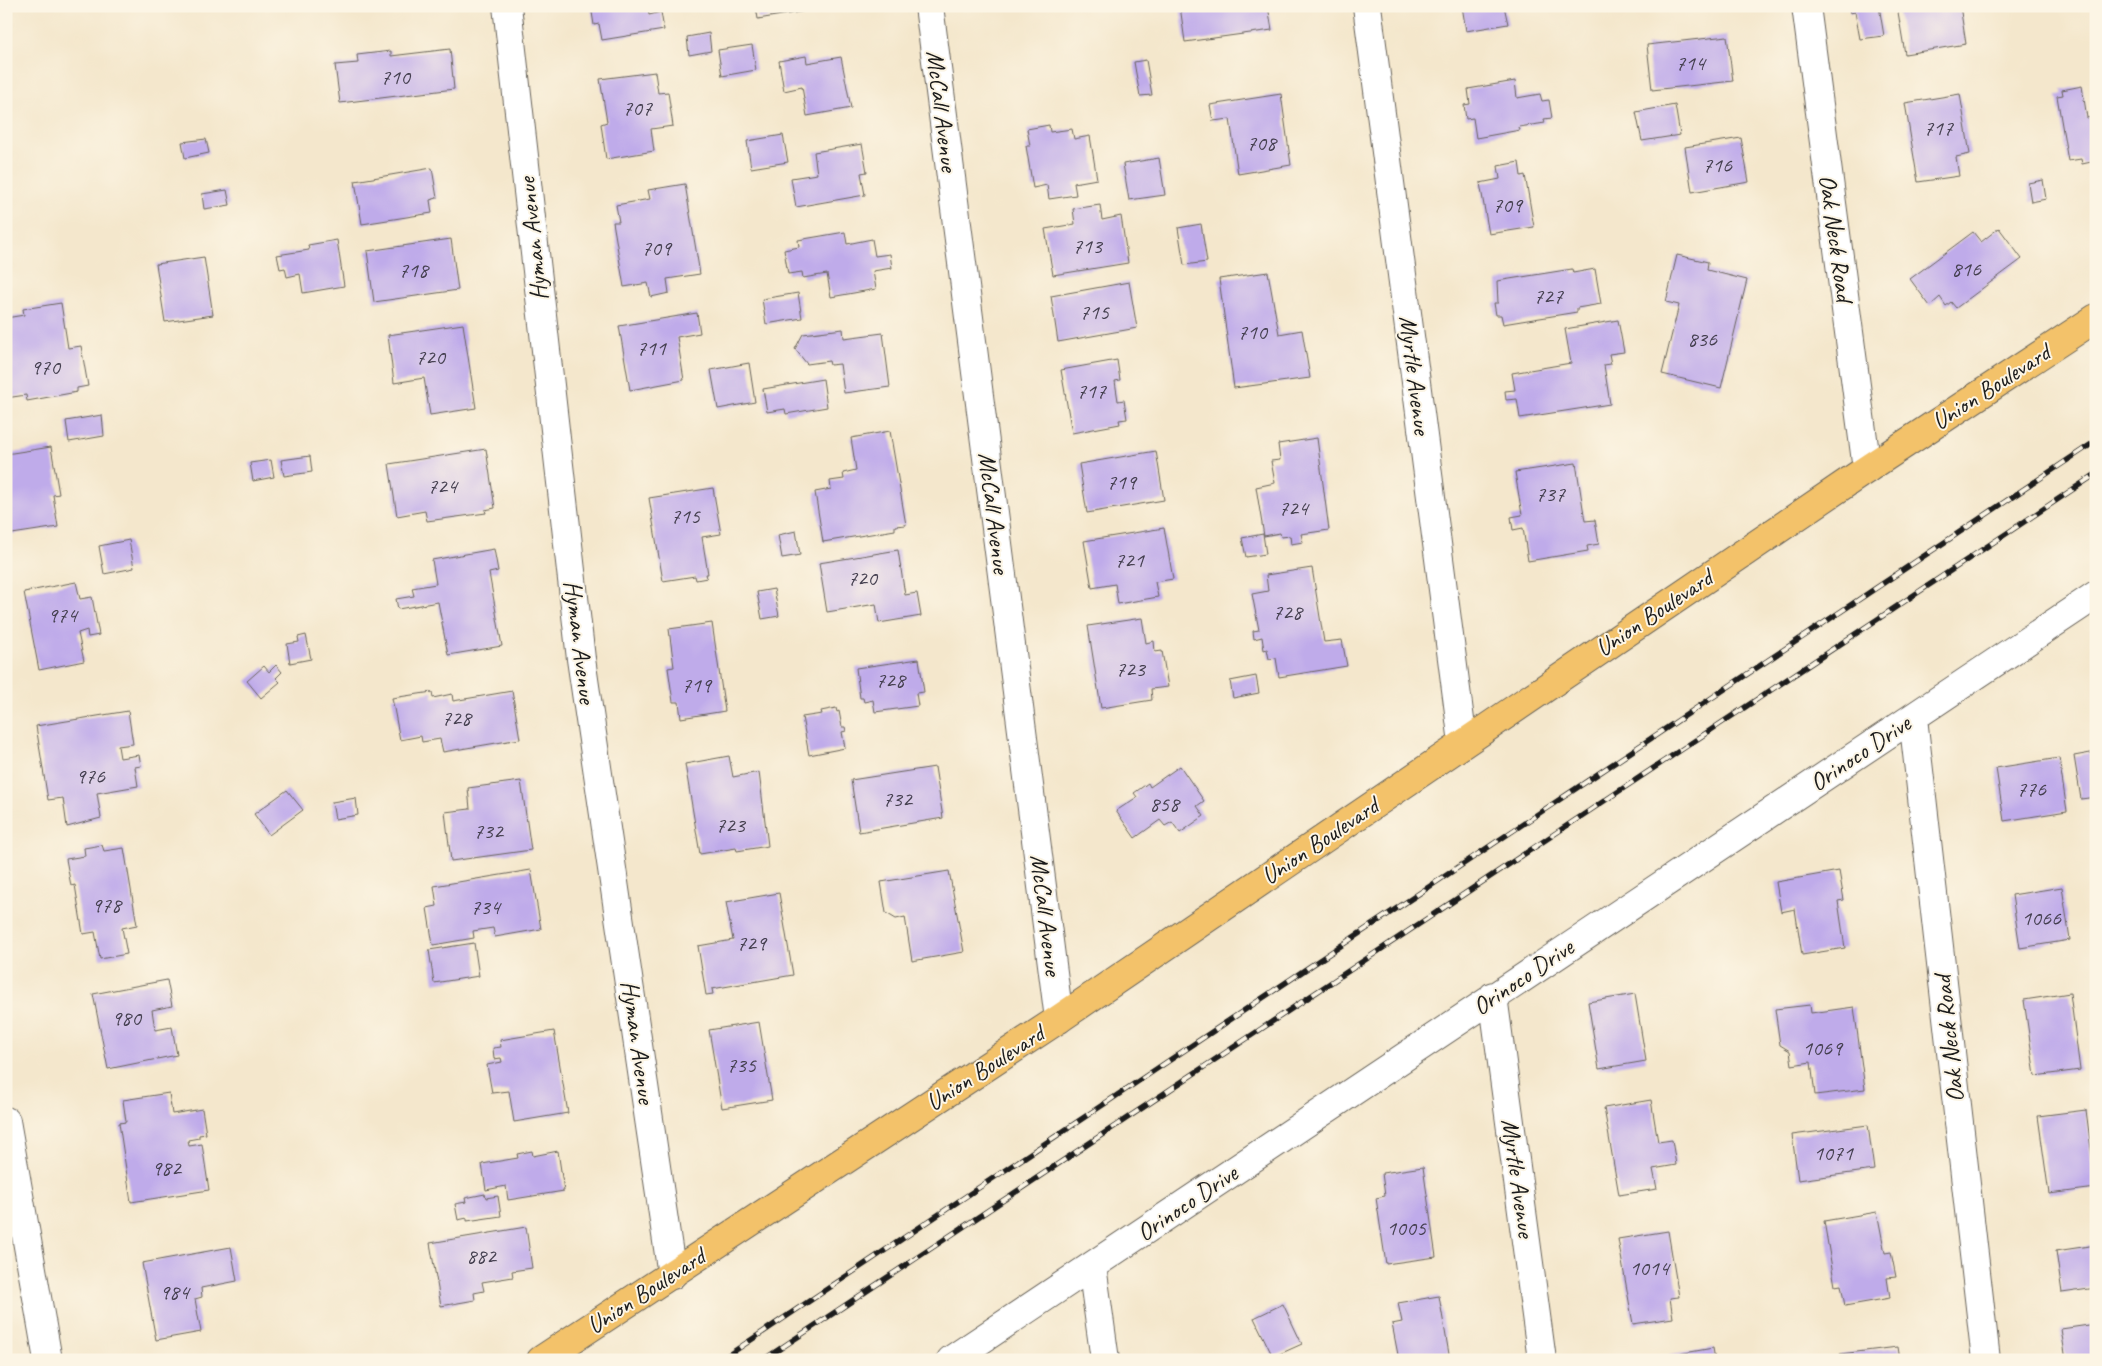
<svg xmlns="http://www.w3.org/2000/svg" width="2102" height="1366" viewBox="0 0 2102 1366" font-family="Caveat,sans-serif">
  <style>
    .building { fill: #bfabea }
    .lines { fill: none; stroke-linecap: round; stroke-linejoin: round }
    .minor-casing { stroke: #68635a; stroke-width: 30 }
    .major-casing { stroke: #68635a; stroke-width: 30 }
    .minor { stroke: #fff; stroke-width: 28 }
    .major { stroke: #f3c26a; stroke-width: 28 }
    .rail-casing { stroke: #1c1c1c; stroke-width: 5.5 }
    .rail { stroke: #fcf5e5; stroke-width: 4; stroke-dasharray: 11; stroke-linecap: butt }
    .labels { text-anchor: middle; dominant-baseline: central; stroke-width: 4; stroke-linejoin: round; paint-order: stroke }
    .number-label { font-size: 22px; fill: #454050 }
    .street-label { font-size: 25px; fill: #1c1c1c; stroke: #fcf5e5 }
  </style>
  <rect width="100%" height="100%" fill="#fcf5e5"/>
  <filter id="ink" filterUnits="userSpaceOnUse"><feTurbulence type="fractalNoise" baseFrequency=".02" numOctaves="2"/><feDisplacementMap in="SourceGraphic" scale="10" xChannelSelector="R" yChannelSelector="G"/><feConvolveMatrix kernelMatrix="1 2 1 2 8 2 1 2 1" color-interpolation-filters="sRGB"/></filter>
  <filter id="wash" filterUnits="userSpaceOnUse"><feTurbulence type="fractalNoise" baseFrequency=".0096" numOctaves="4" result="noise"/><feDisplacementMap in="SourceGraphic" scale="20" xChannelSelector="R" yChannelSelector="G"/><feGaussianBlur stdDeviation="1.12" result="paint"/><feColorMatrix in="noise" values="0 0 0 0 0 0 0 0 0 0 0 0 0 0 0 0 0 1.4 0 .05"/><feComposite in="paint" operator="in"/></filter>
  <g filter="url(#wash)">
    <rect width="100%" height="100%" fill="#f4e7cc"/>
    <g id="blocks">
      <path class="building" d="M 591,6 L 648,6 L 649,15 L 661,12 L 664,30 L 602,40 L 599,24 L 594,25 Z
        M 756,6 L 830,6 L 830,7 L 758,19 Z
        M 1180,6 L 1268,6 L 1272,30 L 1185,42 Z
        M 1462,6 L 1504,6 L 1508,24 L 1466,31 Z
        M 1849,6 L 1879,6 L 1884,36 L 1860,39 L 1855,12 L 1850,13 Z
        M 1897,6 L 1960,6 L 1966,44 L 1905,54 Z
        M 709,33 L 711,51 L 689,55 L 687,37 Z
        M 1727,36 L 1733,81 L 1652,90 L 1647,45 Z
        M 752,45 L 756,70 L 722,76 L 718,50 Z
        M 450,49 L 454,89 L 340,103 L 335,65 L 358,63 L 357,55 L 391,51 L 391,56 Z
        M 806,56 L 807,63 L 841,57 L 851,108 L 807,116 L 802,87 L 784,91 L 779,61 Z
        M 1146,60 L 1152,95 L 1140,96 L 1134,62 Z
        M 655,72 L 658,93 L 668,92 L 673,126 L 651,129 L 654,151 L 606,159 L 601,124 L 607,122 L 600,79 Z
        M 1515,81 L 1517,98 L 1540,94 L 1542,101 L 1549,100 L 1552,118 L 1544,119 L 1545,123 L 1519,127 L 1520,130 L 1476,138 L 1473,118 L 1466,119 L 1464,105 L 1470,104 L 1468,89 Z
        M 2082,86 L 2087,118 L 2096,116 L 2096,161 L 2082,164 L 2081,159 L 2068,161 L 2057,96 L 2063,95 L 2062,90 Z
        M 1281,94 L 1291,165 L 1238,174 L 1230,119 L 1213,121 L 1210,105 Z
        M 1960,94 L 1970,154 L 1956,157 L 1959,176 L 1918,182 L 1905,103 Z
        M 1675,105 L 1680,135 L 1642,141 L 1636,112 Z
        M 1049,125 L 1050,132 L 1072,129 L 1074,139 L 1090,136 L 1097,179 L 1074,183 L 1076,195 L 1049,199 L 1047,185 L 1033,188 L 1026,146 L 1030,146 L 1027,129 Z
        M 783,135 L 788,162 L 751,168 L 747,141 Z
        M 1741,138 L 1749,182 L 1692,192 L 1685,147 Z
        M 206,139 L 209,153 L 185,158 L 182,142 Z
        M 862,144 L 867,172 L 861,173 L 865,195 L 796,207 L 791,178 L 817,174 L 814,152 Z
        M 1159,158 L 1165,195 L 1129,200 L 1123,164 Z
        M 1519,162 L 1521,176 L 1525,175 L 1534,227 L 1489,234 L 1480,183 L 1500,179 L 1498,166 Z
        M 432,168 L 437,198 L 430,200 L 432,213 L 362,224 L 355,181 Z
        M 2043,180 L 2046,199 L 2031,202 L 2028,183 Z
        M 685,184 L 700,274 L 667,279 L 669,293 L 651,297 L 648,283 L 624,287 L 613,222 L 619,222 L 616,205 L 650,199 L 648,190 Z
        M 227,190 L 230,205 L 204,209 L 202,194 Z
        M 6,201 L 11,221 L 6,221 Z
        M 1100,205 L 1102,220 L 1121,216 L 1128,263 L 1053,275 L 1045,229 L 1075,224 L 1073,209 Z
        M 1201,224 L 1207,262 L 1184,265 L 1178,228 Z
        M 1999,228 L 2022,259 L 1956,308 L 1951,302 L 1946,306 L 1940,297 L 1930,306 L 1910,279 L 1973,232 L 1981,242 Z
        M 845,232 L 847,244 L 872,239 L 875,256 L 890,254 L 892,268 L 873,271 L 876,289 L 831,297 L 827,274 L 803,278 L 802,272 L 788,274 L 784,250 L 799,247 L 798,240 Z
        M 6,233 L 11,255 L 6,256 Z
        M 451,239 L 458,290 L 374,302 L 367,251 Z
        M 337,240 L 344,286 L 303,293 L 300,274 L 287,277 L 285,268 L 280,269 L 277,255 L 309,250 L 308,245 Z
        M 1677,255 L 1708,262 L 1707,270 L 1747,280 L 1721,388 L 1662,374 L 1679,305 L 1666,302 Z
        M 204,257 L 213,315 L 165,322 L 156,264 Z
        M 1572,269 L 1573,273 L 1595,269 L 1601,304 L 1577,308 L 1577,312 L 1503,324 L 1501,315 L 1496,315 L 1494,303 L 1498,303 L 1497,281 Z
        M 1268,272 L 1279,334 L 1302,330 L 1310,378 L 1234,388 L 1219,279 Z
        M 1129,282 L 1137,328 L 1058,342 L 1051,296 Z
        M 798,293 L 802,318 L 766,324 L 762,299 Z
        M 61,303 L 68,348 L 81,346 L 88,386 L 77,388 L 77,392 L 27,401 L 26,395 L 6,398 L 6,318 L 24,315 L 23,309 Z
        M 697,313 L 700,333 L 677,337 L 684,380 L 630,390 L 619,326 Z
        M 1618,320 L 1624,352 L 1609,354 L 1611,364 L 1604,365 L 1610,404 L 1520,418 L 1517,399 L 1506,400 L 1505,391 L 1515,390 L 1512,373 L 1571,363 L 1565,329 Z
        M 463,324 L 476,408 L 430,415 L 424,378 L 394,383 L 388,335 Z
        M 843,329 L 844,338 L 883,333 L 890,387 L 844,393 L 840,364 L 830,365 L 829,361 L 807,364 L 795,349 L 803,334 Z
        M 1117,360 L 1120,380 L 1115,381 L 1118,401 L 1124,400 L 1127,419 L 1119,420 L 1120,424 L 1072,433 L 1061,370 Z
        M 749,363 L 755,402 L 718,409 L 711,370 Z
        M 823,379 L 827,407 L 786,414 L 785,409 L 767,412 L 763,389 Z
        M 102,415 L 104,436 L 69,442 L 66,421 Z
        M 890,431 L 906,525 L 895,526 L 895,530 L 823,542 L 815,492 L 831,489 L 830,481 L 844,479 L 843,473 L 856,470 L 851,438 Z
        M 1317,438 L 1329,530 L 1301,534 L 1303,542 L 1291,544 L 1290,536 L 1281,537 L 1280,533 L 1264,536 L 1256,487 L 1275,483 L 1271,461 L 1280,460 L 1278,444 Z
        M 51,447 L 59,494 L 53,495 L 58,527 L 12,534 L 6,503 L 6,454 Z
        M 486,449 L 495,508 L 485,510 L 486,513 L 427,521 L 425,511 L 397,516 L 389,464 Z
        M 1156,451 L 1164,500 L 1087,513 L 1079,464 Z
        M 310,456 L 312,472 L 284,476 L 281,460 Z
        M 271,460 L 274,477 L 253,481 L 250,463 Z
        M 1576,463 L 1585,521 L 1595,520 L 1599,544 L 1587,546 L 1588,551 L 1528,561 L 1523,528 L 1513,530 L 1511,517 L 1522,515 L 1515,472 Z
        M 713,488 L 721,534 L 702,537 L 708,574 L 706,574 L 707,578 L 696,580 L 695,576 L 663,581 L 649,498 Z
        M 1164,528 L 1173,579 L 1155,582 L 1158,597 L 1118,604 L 1115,584 L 1092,588 L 1084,541 Z
        M 796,531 L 800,555 L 782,558 L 778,535 Z
        M 1263,534 L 1266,554 L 1246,557 L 1242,538 Z
        M 129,540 L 134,568 L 104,574 L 99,546 Z
        M 494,549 L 498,571 L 489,573 L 502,646 L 448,655 L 438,602 L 398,609 L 396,599 L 414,596 L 412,588 L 436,584 L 432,560 Z
        M 898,550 L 905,595 L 917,593 L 921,616 L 879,623 L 876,604 L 827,612 L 819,563 Z
        M 1312,568 L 1324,642 L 1342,640 L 1347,666 L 1279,677 L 1276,658 L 1269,659 L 1267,649 L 1264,650 L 1262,637 L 1254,639 L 1253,631 L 1259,630 L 1252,594 L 1268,591 L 1266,575 Z
        M 76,582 L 80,599 L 92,597 L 99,635 L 88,637 L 87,630 L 78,633 L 84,661 L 39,670 L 24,592 Z
        M 774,589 L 779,616 L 762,619 L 757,592 Z
        M 1142,618 L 1146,643 L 1154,641 L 1155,652 L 1162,651 L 1168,687 L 1151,689 L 1152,700 L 1101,708 L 1088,626 Z
        M 712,623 L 725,711 L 681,718 L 679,702 L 673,702 L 668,668 L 674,667 L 669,629 Z
        M 306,635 L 311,659 L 290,663 L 287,644 L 299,642 L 298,637 Z
        M 919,659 L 924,692 L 916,693 L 918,706 L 875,712 L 873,700 L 864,702 L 863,698 L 860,698 L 856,668 Z
        M 276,665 L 282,672 L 276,678 L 280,682 L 261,698 L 247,681 L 264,666 L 269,672 Z
        M 1256,676 L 1259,693 L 1233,698 L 1230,681 Z
        M 512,691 L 520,739 L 443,752 L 440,739 L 422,742 L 421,736 L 400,740 L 392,698 L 432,692 L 433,698 L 452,694 L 453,701 Z
        M 836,708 L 837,712 L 839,711 L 842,727 L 845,727 L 846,731 L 842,732 L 845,748 L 809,755 L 802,717 L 822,714 L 821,711 Z
        M 128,711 L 133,744 L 118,746 L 120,758 L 139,755 L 141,766 L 135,767 L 138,786 L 97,793 L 101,818 L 67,827 L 63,798 L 48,800 L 36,726 Z
        M 2096,752 L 2096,797 L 2081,799 L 2074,756 Z
        M 729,756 L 733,777 L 759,772 L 768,846 L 737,851 L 736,848 L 700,854 L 685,764 Z
        M 2059,758 L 2067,811 L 2004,821 L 1996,768 Z
        M 1180,766 L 1204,801 L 1197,806 L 1204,816 L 1180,833 L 1172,822 L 1165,826 L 1160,820 L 1135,838 L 1116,811 L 1137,797 L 1134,793 L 1148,783 L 1150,787 Z
        M 935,767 L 943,818 L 859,832 L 851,780 Z
        M 521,781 L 531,850 L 451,861 L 445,812 L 470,809 L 468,788 Z
        M 287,790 L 303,810 L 269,835 L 254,814 Z
        M 356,798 L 358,815 L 335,819 L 332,802 Z
        M 102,845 L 104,851 L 124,848 L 137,925 L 122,928 L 127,954 L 100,959 L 95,932 L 83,934 L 75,885 L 71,886 L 66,859 L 85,856 L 84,848 Z
        M 531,870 L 541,929 L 495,937 L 493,928 L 473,931 L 474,938 L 433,945 L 427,908 L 437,906 L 434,886 Z
        M 949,871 L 964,952 L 912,961 L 905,917 L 896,919 L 886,913 L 881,882 Z
        M 1839,871 L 1844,900 L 1838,901 L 1845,948 L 1802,955 L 1795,909 L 1781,912 L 1776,882 Z
        M 2062,887 L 2070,940 L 2020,948 L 2012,895 Z
        M 779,893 L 793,975 L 712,989 L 713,994 L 706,995 L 698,946 L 733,940 L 726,902 Z
        M 474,943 L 479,976 L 434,983 L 429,950 Z
        M 167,980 L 172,1006 L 152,1010 L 155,1030 L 172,1027 L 177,1055 L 108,1069 L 93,994 Z
        M 2070,993 L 2080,1070 L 2035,1076 L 2024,1000 Z
        M 1635,994 L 1646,1061 L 1599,1069 L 1588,1002 Z
        M 1810,1005 L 1811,1013 L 1854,1007 L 1865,1089 L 1815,1095 L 1811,1062 L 1792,1065 L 1790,1051 L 1780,1045 L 1775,1009 Z
        M 759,1022 L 772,1100 L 722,1108 L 709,1030 Z
        M 554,1031 L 568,1113 L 514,1122 L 509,1091 L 492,1093 L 487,1065 L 502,1062 L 501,1058 L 494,1059 L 493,1048 L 501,1047 L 500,1040 Z
        M 169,1093 L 172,1114 L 202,1109 L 206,1134 L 199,1135 L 199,1138 L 188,1140 L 189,1146 L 202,1144 L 209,1190 L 131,1202 L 119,1123 L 126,1122 L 123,1100 Z
        M 1651,1100 L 1658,1142 L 1672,1140 L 1676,1165 L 1653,1169 L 1657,1189 L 1619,1195 L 1604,1108 Z
        M 2086,1110 L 2096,1188 L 2049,1194 L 2038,1116 Z
        M 1868,1125 L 1874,1170 L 1798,1180 L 1792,1135 Z
        M 532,1151 L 533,1156 L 558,1151 L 564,1191 L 508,1200 L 506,1186 L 486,1190 L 482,1164 L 518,1158 L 517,1154 Z
        M 1423,1167 L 1436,1257 L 1386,1264 L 1376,1198 L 1385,1196 L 1382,1173 Z
        M 485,1194 L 486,1198 L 498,1196 L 501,1216 L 467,1221 L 467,1218 L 458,1220 L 455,1204 L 466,1202 L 465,1198 Z
        M 1877,1212 L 1885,1253 L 1891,1252 L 1896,1277 L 1887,1278 L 1890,1298 L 1845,1306 L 1841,1285 L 1835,1286 L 1824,1221 Z
        M 526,1227 L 532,1268 L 512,1271 L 513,1277 L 482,1282 L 484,1291 L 474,1293 L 475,1300 L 441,1306 L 430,1243 Z
        M 1668,1231 L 1679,1297 L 1670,1298 L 1673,1318 L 1633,1324 L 1618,1239 Z
        M 2096,1245 L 2096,1288 L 2062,1293 L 2056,1251 Z
        M 231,1247 L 237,1281 L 201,1288 L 202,1297 L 195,1299 L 201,1332 L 156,1340 L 142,1263 Z
        M 1439,1296 L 1450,1360 L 1399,1360 L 1392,1324 L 1402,1322 L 1398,1303 Z
        M 1283,1304 L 1302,1344 L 1273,1357 L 1254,1318 Z
        M 2096,1324 L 2096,1360 L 2066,1360 L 2061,1329 Z
        M 1898,1347 L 1900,1360 L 1841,1360 L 1840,1354 Z
        M 1713,1348 L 1715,1360 L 1650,1360 L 1650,1359 Z"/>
    </g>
  </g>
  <g filter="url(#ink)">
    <use href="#blocks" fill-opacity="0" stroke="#68635a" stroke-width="1"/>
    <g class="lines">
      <g class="minor-casing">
        <path id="minor" d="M 507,6 L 581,659 L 672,1275
          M 929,6 L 1059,1019
          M 1367,6 L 1463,743
          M 1806,6 L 1867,469
          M 1913,718 L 1986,1360
          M 1493,996 L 1542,1360
          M 6,1121 L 48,1360
          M 1092,1266 L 1105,1360
          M 951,1360 L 2096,595"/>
      </g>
      <g class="major-casing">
        <path id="major" d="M 541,1360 L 1059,1019 L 1867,469 L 2096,318"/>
      </g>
      <use href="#minor" class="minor"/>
      <use href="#major" class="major"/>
      <g class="rail-casing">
        <path id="rail" d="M 721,1360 L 2096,441
          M 763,1360 L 2096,474"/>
      </g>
      <use href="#rail" class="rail"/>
    </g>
  </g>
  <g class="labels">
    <g class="number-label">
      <text x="1690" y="63">714</text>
      <text x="395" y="77">710</text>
      <text x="637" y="108">707</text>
      <text x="1938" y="128">717</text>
      <text x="1261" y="143">708</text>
      <text x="1717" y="165">716</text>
      <text x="1507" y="205">709</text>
      <text x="1087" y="246">713</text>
      <text x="656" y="248">709</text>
      <text x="1966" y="269">816</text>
      <text x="413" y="270">718</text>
      <text x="1548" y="296">727</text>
      <text x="1094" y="312">715</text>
      <text x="1252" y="332">710</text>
      <text x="1702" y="339">836</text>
      <text x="651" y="348">711</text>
      <text x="430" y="357">720</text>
      <text x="45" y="367">970</text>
      <text x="1091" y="391">717</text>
      <text x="1121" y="482">719</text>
      <text x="442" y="486">724</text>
      <text x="1550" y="494">737</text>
      <text x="1293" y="508">724</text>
      <text x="685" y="516">715</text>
      <text x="1129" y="560">721</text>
      <text x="862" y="578">720</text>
      <text x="1287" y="612">728</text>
      <text x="62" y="615">974</text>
      <text x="1130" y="669">723</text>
      <text x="890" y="680">728</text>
      <text x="696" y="685">719</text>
      <text x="456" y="718">728</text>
      <text x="90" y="776">976</text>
      <text x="2031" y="789">776</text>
      <text x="897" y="799">732</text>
      <text x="1164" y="804">858</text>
      <text x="730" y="825">723</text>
      <text x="488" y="831">732</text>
      <text x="106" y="905">978</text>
      <text x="485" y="907">734</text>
      <text x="2041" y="918">1066</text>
      <text x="751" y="943">729</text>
      <text x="126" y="1018">980</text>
      <text x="1822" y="1048">1069</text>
      <text x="741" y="1065">735</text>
      <text x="1833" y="1153">1071</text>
      <text x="166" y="1168">982</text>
      <text x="1406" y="1228">1005</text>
      <text x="481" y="1256">882</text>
      <text x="1649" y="1268">1014</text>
      <text x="174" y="1292">984</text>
    </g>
    <g class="street-label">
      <text transform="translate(942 111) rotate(83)">McCall Avenue</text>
      <text transform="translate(1836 238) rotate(82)">Oak Neck Road</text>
      <text transform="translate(533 239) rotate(-96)">Hyman Avenue</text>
      <text transform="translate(1415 375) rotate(83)">Myrtle Avenue</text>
      <text transform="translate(1991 387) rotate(-33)">Union Boulevard</text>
      <text transform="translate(994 513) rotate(83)">McCall Avenue</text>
      <text transform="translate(1654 613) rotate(-34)">Union Boulevard</text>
      <text transform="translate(580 642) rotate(83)">Hyman Avenue</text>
      <text transform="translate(1860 753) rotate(-34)">Orinoco Drive</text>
      <text transform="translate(1320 841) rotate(-34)">Union Boulevard</text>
      <text transform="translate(1046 915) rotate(83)">McCall Avenue</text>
      <text transform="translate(1523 977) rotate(-34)">Orinoco Drive</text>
      <text transform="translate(1949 1039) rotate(-96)">Oak Neck Road</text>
      <text transform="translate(638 1042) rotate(82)">Hyman Avenue</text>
      <text transform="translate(985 1068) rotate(-33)">Union Boulevard</text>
      <text transform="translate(1518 1178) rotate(82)">Myrtle Avenue</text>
      <text transform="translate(1187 1203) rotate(-34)">Orinoco Drive</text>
      <text transform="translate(646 1291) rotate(-33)">Union Boulevard</text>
    </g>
  </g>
  <rect width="2102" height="1366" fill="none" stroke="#fcf5e5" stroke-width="25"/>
</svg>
